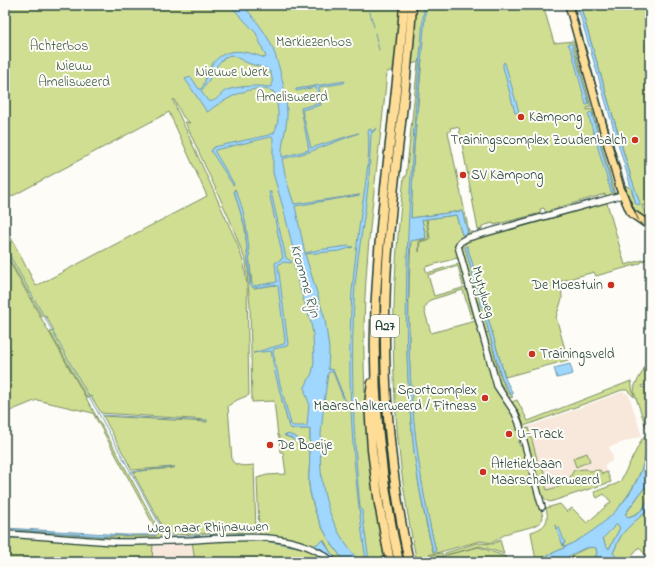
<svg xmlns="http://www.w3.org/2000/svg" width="655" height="567" viewBox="0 0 655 567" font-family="'Indie Flower',sans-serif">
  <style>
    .built { fill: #f8e8db }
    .green { fill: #d0de92; stroke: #788e63; fill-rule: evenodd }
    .water { fill: #9fd7ff; stroke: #6c99ae; fill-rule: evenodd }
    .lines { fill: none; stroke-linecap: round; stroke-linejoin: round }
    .stream { stroke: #6c99ae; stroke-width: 1 }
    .minor-casing { stroke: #1f3d34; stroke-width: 8 }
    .major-casing { stroke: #1f3d34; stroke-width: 10 }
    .highway-casing { stroke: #1f3d34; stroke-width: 11 }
    .minor { stroke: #fdfcf7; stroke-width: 5.5 }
    .major { stroke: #ffdd96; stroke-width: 7 }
    .highway { stroke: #ffdd96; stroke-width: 8 }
    .tram { stroke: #1f3d34; stroke-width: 1 }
    .poi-dot { fill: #c8321e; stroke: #fdfcf7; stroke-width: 1.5 }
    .labels { text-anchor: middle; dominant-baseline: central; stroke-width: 4; stroke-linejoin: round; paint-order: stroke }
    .shield { fill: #fdfcf7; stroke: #62766e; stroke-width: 1 }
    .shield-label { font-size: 13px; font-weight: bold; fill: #1f3d34 }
    .park-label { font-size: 14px; fill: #425d47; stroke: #fdfcf7 }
    .poi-label { font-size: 14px; fill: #1f3d34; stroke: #fdfcf7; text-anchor: start }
    .street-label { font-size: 14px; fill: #1f3d34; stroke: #fdfcf7 }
    .water-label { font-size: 15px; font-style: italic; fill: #395c5d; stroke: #fdfcf7 }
  </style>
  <rect width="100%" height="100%" fill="#fdfcf7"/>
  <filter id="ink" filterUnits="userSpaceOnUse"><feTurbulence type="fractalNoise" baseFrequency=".025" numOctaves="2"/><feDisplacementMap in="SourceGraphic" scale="8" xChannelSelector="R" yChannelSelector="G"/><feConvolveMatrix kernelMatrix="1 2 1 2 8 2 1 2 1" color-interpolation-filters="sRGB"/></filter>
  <g filter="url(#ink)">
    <path class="built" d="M 622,392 L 627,393 L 629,395 L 642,436 L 609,447 L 613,457 L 611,462 L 604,465 L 610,481 L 544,498 L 525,428 Z
      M 258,540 L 274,542 L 310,550 L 321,555 L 328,562 L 79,562 L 117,545 L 153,545 Z"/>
    <path class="green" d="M 5,5 L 543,5 L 554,43 L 573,41 L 591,107 L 587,108 L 587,110 L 592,109 L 615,194 L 606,197 L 605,194 L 550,210 L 550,213 L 546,213 L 544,208 L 540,209 L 541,213 L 494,225 L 493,223 L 482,226 L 482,229 L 478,230 L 459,128 L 455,127 L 450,128 L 451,131 L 448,132 L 469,232 L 473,232 L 473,233 L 460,240 L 459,259 L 458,260 L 457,258 L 425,267 L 427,273 L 458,264 L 461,264 L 466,285 L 463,286 L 458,266 L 428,275 L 434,296 L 466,287 L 474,317 L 471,318 L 463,290 L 430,300 L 424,309 L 431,333 L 475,321 L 496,387 L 510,407 L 523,440 L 518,442 L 520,446 L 525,445 L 543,517 C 541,528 518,529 508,533 C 503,535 497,540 492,543 L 480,541 L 429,555 L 442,553 L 444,558 L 445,553 L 477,543 L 493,544 L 500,540 L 504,554 L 480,546 L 446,555 L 479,547 L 506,557 L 508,562 L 438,562 L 438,558 L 442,557 L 442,556 L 434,557 L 435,562 L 417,562 C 399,479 391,392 394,307 C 395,263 399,220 404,177 L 406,177 L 418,62 L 387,72 C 381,141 370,210 366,279 C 360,374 367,469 385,562 L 355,562 L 344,549 L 318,489 L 317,428 L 291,427 L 282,400 L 289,427 L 293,429 L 310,429 L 310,447 L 295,437 L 284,435 L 285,436 L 291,438 L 309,451 C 311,462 308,473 309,485 C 313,515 326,538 345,562 L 340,562 L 331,553 L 324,540 L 314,546 L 322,549 L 338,562 L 335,562 L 323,553 L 260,535 L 259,532 L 257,478 L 267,475 L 286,474 L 283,452 L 280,452 L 279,436 L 278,436 L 274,401 L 252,402 L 250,306 L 246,262 L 230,220 L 185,122 L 190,123 L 183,117 L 174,99 L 173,100 L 177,110 L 237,243 L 244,264 L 247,285 L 249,395 L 237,400 L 228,406 L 232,461 C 238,467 246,466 254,465 L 256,532 L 167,535 L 133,473 L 139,471 L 174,468 L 175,467 L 132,470 L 103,416 L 207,422 L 207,420 L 101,413 L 91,396 L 87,398 L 50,332 L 54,331 L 46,316 L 42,317 L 5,252 L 5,226 L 36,286 L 207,196 L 169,112 L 5,200 ZM 422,60 L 414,147 L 411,218 L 462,211 L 468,233 L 462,235 L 456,215 L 427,219 L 430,239 L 420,242 L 419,252 L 419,241 L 429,239 L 426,219 L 422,220 L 426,237 L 425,239 L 411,240 C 405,345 410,449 436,551 L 433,552 C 402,433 404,309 411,188 C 413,145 416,103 420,61 ZM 235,189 L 246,229 L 252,284 L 254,286 L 275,284 L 275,285 L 254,288 L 250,285 L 245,227 L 234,191 Z
      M 580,5 L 650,5 L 650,208 L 647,209 L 650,216 L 647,212 L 645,206 L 642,205 L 645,214 L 650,218 L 650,225 L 635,213 L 620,183 L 631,188 L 636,204 L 636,193 L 634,187 Z
      M 607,203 L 625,265 L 646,259 L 639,264 L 596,276 L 594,272 L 561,281 L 562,299 L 556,317 L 568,360 L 505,377 L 467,246 L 465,247 L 476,286 L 473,287 L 462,248 L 467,242 Z
      M 5,254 L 117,453 L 158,528 L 162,539 L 135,541 L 5,533 L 5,529 L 102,536 L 156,536 L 158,533 L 93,413 L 37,400 L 5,413 Z
      M 473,287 L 477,287 L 489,332 L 486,333 Z
      M 489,332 C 493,347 500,389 513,397 L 509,398 L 499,381 L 486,333 Z
      M 650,349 L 650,387 L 642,385 L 641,387 L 650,389 C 650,404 652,420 650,435 C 646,474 623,510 592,533 C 583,538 574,543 565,547 L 563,544 L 565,543 L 555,525 L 564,548 L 536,561 L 531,532 C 544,528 550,523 546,508 L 560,504 L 567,512 L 572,508 L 587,523 L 611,502 L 604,494 L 597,498 L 594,492 L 616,484 L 620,482 L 642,439 L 646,437 L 647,430 L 634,392 L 635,385 L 643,371 Z
      M 631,381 L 634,397 L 627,390 L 622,390 L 524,426 L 520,415 L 512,402 L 517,400 L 528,421 Z
      M 529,428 L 538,463 L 541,463 L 545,475 L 542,477 L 537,476 L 524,429 Z
      M 587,453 L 590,461 L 576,467 L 573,458 Z
      M 586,469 L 590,471 L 600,470 L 602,474 L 607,472 L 611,482 L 550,502 C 541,500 541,488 538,480 L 544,480 L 547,490 L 561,486 L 560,483 L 569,479 L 574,470 Z
      M 645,487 L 650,492 C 646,507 643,512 628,517 L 625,515 Z
      M 650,509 L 650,547 L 649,551 L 648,551 L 649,553 L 646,562 L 647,557 L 639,547 L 629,559 L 633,562 L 622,562 L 613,553 C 616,547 618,541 621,536 C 628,525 640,517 650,509 Z
      M 617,524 L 620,528 L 609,549 L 605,544 L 603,538 Z
      M 5,535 L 153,543 L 152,562 L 5,562 Z
      M 247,538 C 269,541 313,543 326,562 L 195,562 L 192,541 Z
      M 593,547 L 596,548 L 597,554 L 591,562 L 566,562 L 567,557 L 587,548 Z"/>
    <path class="water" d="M 230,5 L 243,5 C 252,16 262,27 269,40 C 278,57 287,95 287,114 C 287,129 281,143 282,157 L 309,150 L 301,109 L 301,108 L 320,103 L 316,87 L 296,91 L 296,89 L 345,81 L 344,83 L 319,87 L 321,105 L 302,110 L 311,148 L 358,133 L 359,133 L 309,152 L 282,159 L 286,179 L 294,204 L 360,195 L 295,206 L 305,253 L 318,250 L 348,246 L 353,247 L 340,251 L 305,254 L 325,319 L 329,349 L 328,369 L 333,370 L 348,407 L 347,408 L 333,372 L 329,372 L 328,373 C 319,442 308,504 360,562 L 345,562 C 326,538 313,515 309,485 C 308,473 311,462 309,451 L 291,438 L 284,435 C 292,432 303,442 310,447 L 310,429 L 293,429 L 289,427 L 275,373 L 271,351 L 253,353 L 284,344 L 285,341 L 278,286 L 273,285 L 254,288 L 250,285 L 245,227 L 234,191 L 235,189 C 249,218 249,252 251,283 L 254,286 L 277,282 L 275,263 L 283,258 L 269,192 L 271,192 L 286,258 L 292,262 L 291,263 L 284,262 L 279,264 L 278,265 L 288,344 L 287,346 L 274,349 L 273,352 L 280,384 L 291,424 L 293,426 L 307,426 L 309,403 L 305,392 L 305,387 L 312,373 L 314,363 L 313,335 L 311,323 L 298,282 L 294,264 L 294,253 L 284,211 L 273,173 L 273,138 L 271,137 L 215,150 L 215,152 L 234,184 L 233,185 L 211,151 L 214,147 L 269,135 L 274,133 C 281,119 278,107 274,92 C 255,83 234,95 217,105 C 213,107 210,111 207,112 L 185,79 L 191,77 L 199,89 L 201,89 C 206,83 205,75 209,69 C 223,45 243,50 265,58 L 266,57 L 256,33 ZM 230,55 C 237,56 241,61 248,63 C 262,69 274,64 272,86 L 269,87 C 260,85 234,86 225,91 C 220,94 216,103 208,101 L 201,91 C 212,80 214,61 230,55 Z
      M 424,5 L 426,5 L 414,147 L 411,218 L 462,211 L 468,233 L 462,235 L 456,215 L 426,219 L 422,220 L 426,238 L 410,241 C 405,345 411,450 436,551 L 434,552 L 432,547 C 423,509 415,470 412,431 C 402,334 407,237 413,141 C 416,95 421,50 424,5 Z
      M 577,5 L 580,5 L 630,174 L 640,203 L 640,205 L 636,204 L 630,184 Z
      M 570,43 L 572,44 L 589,104 L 588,105 L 586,105 L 572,52 L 568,44 Z
      M 504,62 L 505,63 L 519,112 L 515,113 L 503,67 L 503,64 Z
      M 590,112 L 592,113 L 613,192 L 612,193 L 611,192 L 588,114 Z
      M 377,128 L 371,134 C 370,148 370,163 369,177 C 366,213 358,249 355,285 C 350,359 353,433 360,507 L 362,511 L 369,561 L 368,562 L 366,561 C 353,472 346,382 352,292 C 354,268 357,244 360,220 C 364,192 371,158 368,130 L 371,129 L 371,132 Z
      M 466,246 L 467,246 L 472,262 L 505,378 L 513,394 L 512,395 L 511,395 L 502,379 L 465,247 Z
      M 570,364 L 573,374 L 557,378 L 554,368 Z
      M 650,435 L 650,477 L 648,482 L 650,483 L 650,509 C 642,515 627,527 621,536 C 618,541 616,547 613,553 L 622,562 C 614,562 608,560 601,559 L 597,562 L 591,562 L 597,554 L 596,548 C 582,544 569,560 556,562 C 549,563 541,562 533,562 L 564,548 L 555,525 L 557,528 L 559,527 L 565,543 L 563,544 L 565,547 C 599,530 627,507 641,471 C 645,459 647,447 650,435 ZM 645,487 L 650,492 C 646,506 643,513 628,517 L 625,514 ZM 617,524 L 620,528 L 609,549 L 605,544 L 603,538 Z
      M 5,528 L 125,535 L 156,535 L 102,536 L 5,529 Z
      M 323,540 L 331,553 L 340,562 L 338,562 L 322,549 L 314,546 Z"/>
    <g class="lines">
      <path class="stream" d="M 368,5 L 374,27
        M 375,33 L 379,50
        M 5,247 L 100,416 L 166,536 L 168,537 L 254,533
        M 102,415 L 207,421
        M 131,472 L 174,467
        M 265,534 L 297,540 L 314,545
        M 5,538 L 42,539
        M 245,540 L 252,540
        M 260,540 L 303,548
        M 60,541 L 110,544
        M 135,545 L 186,543"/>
      <g class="minor-casing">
        <path id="minor" d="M 542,507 L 519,423 L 515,413 L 497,386 L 458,246 L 460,242 L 467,238 L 622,195
          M 5,534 C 42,536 80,540 117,542 C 142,542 168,541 193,540 C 238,537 297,530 333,562"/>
      </g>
      <g class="major-casing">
        <path id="major" d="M 569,5 L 620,188 L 631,213 L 650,226"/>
      </g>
      <g class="highway-casing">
        <path id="highway" d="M 372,383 L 369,404 L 372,450 L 379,504 L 390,562
          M 399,562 C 377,465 370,363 378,264 C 384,177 398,92 404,5
          M 409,562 C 389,470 382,376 386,282 C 390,189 407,98 412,5"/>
      </g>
      <use href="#minor" class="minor"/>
      <use href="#major" class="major"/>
      <use href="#highway" class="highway"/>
      <path class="tram" d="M 572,5 L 630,202 L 639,221 L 650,235"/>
    </g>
  </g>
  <g class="poi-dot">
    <circle cx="521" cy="117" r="4"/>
    <circle cx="635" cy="140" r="4"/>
    <circle cx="463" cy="175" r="4"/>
    <circle cx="611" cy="285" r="4"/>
    <circle cx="532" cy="354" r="4"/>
    <circle cx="485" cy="398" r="4"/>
    <circle cx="509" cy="434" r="4"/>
    <circle cx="270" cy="445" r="4"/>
    <circle cx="483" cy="472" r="4"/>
  </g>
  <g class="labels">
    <rect class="shield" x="371" y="315" width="28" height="22" rx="3"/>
    <g class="shield-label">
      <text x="385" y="326">A27</text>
    </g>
    <g class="park-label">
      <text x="314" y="42">Markiezenbos</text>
      <text x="59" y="46">Achterbos</text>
      <text x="74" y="66">Nieuw<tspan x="74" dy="16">Amelisweerd</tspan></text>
      <text x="232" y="72">Nieuwe Werk</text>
      <text x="292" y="97">Amelisweerd</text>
    </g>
    <g class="poi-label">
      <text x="529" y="117">Kampong</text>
      <text x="627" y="140" text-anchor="end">Trainingscomplex Zoudenbalch</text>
      <text x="471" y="175">SV Kampong</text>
      <text x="603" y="285" text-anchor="end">De Moestuin</text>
      <text x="540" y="354">Trainingsveld</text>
      <text x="477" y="390" text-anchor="end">Sportcomplex<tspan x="477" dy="16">Maarschalkerweerd / Fitness</tspan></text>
      <text x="517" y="434">U-Track</text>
      <text x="278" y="445">De Boeije</text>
      <text x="491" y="464">Atletiekbaan<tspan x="491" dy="16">Maarschalkerweerd</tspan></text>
    </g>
    <g class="street-label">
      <text transform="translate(483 292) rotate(74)">Mytylweg</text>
      <text transform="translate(208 528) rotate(-1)">Weg naar Rhijnauwen</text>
    </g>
    <g class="water-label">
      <text transform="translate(305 281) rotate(74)">Kromme Rijn</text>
    </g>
  </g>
  <rect width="655" height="567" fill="none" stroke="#fdfcf7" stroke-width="20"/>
  <rect x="10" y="10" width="635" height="547" fill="none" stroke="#1f3d34" stroke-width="1.5" filter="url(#ink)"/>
</svg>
